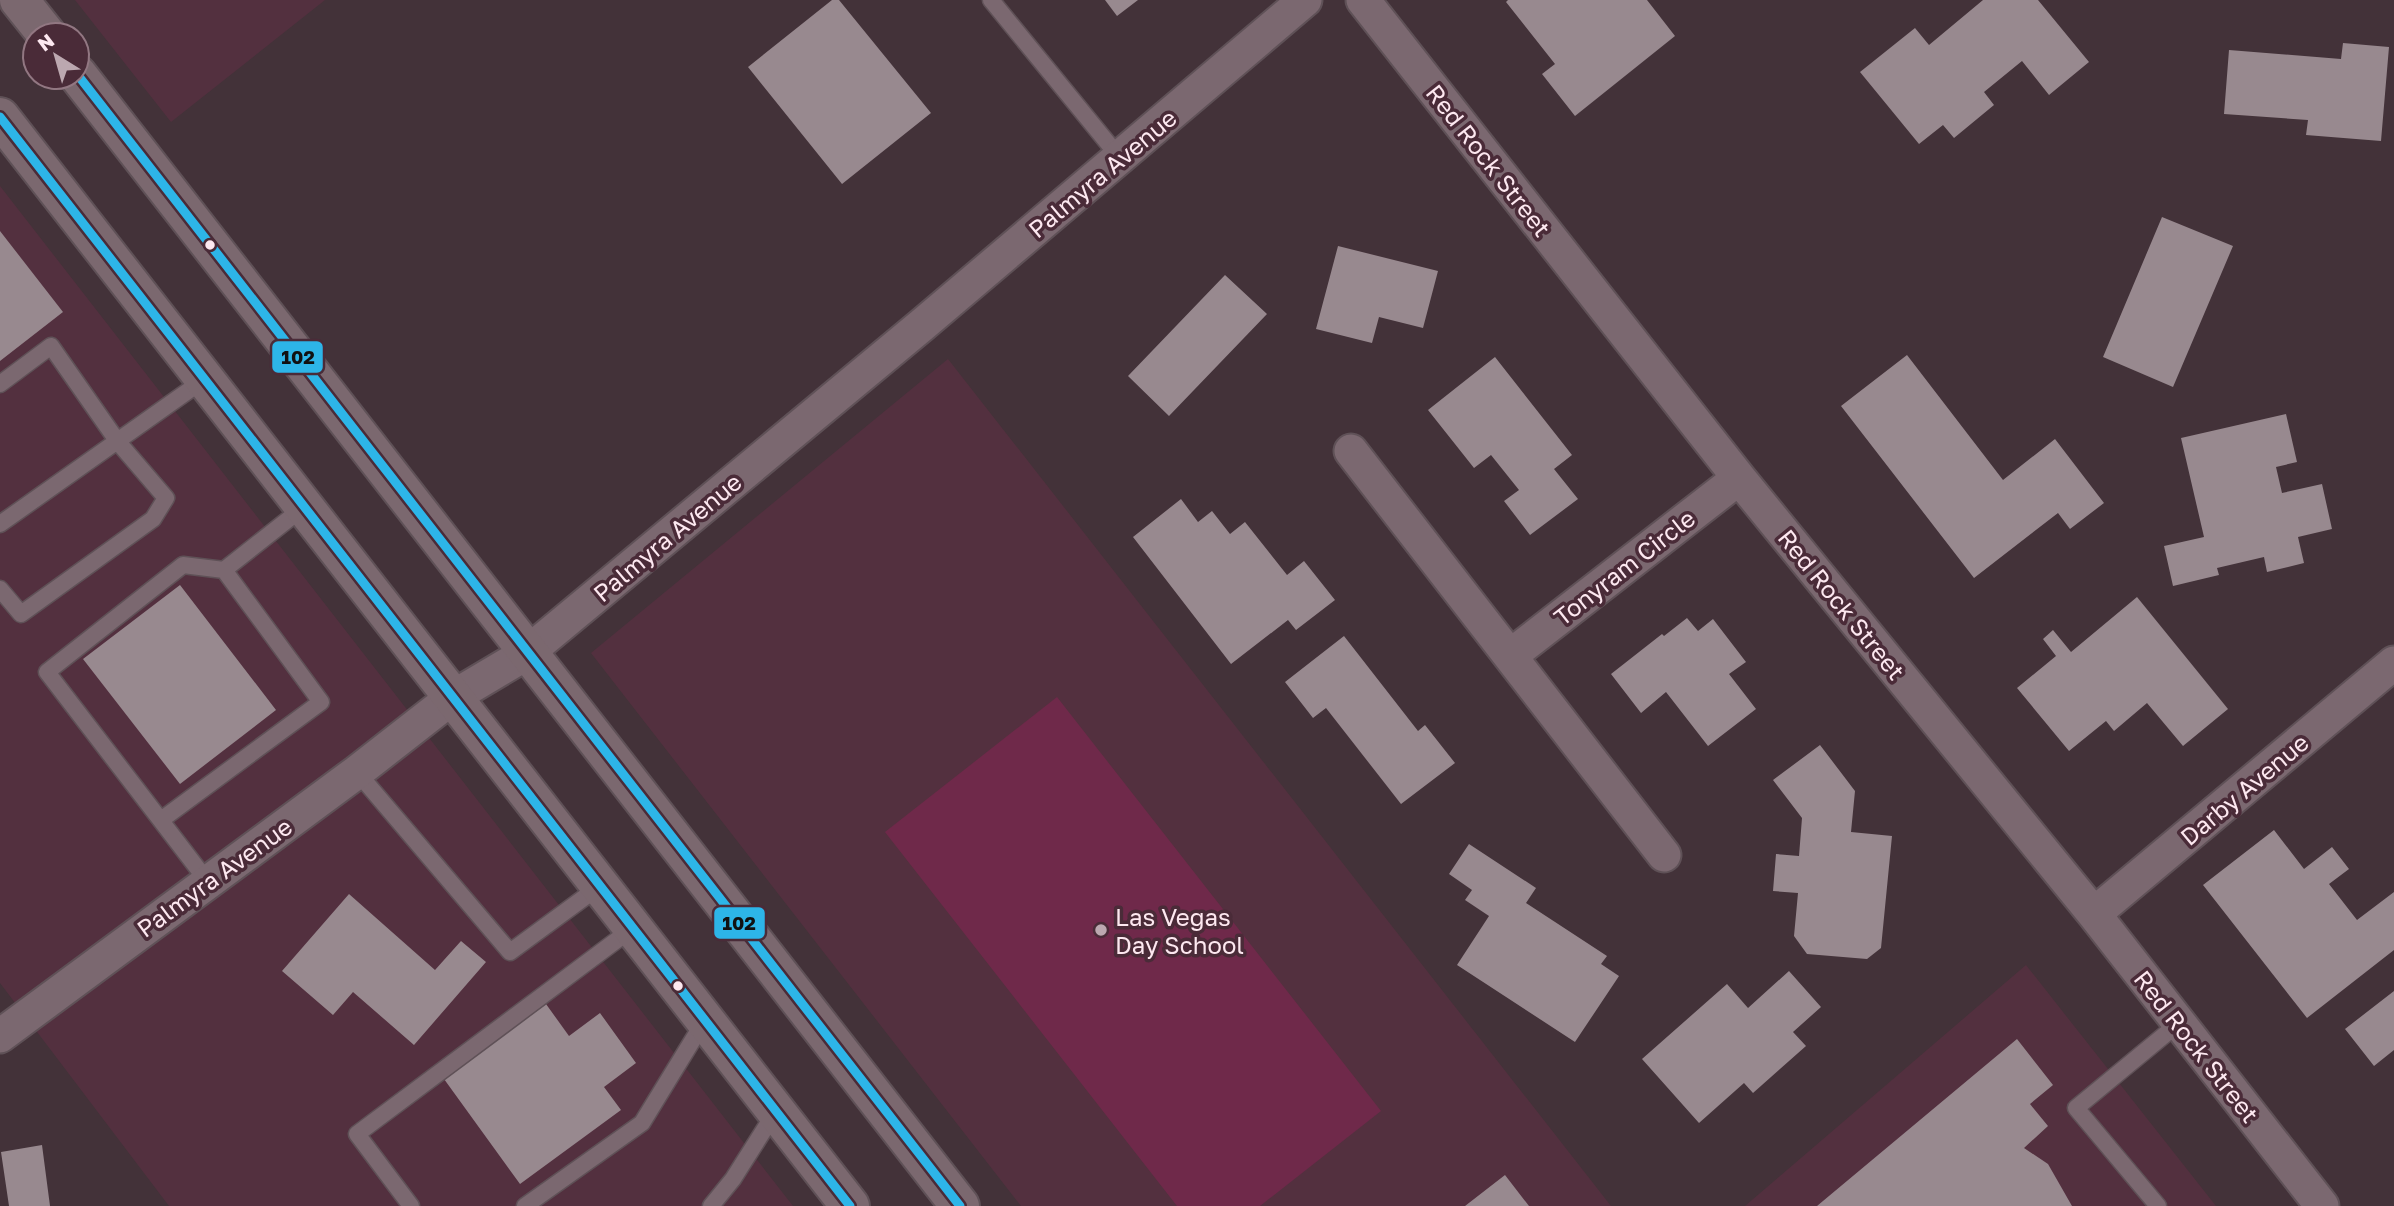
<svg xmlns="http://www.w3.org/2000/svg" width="2394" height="1206" viewBox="0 0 2394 1206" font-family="'Golos Text',sans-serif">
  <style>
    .built { fill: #53303f }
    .green { fill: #6f294a }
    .building { fill: #98898f }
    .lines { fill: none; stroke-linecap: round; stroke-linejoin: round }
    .service-casing { stroke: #5f5157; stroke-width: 19 }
    .minor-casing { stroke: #5f5157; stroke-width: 37 }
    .primary-casing { stroke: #5f5157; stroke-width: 42 }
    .service { stroke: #7b6870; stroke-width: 16 }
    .minor { stroke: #7b6870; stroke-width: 33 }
    .primary { stroke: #7b686f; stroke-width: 38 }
    .bus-1-casing { stroke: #4a2b38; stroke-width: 14 }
    .bus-1 { stroke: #2db5e8; stroke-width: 9 }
    .bus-dot { fill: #fde8f0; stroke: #4a2b38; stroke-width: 2.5 }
    .poi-dot { fill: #bca8b0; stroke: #4a2b38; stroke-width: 2.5 }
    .labels { text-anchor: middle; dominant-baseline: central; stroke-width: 7; stroke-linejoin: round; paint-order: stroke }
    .street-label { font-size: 24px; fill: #fde8f0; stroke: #4a2b38 }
    .poi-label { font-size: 24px; fill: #fde8f0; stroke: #4a2b38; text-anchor: start }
    .line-badge { stroke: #4a2b38; stroke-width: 2.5 }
    .pale-badge-label { font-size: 19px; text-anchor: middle; font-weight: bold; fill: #111 }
  </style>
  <rect width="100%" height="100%" fill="#433239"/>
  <path class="built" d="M 75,0 L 325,0 L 171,122 Z
    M 0,186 L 793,1206 L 169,1206 L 0,983 Z
    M 948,359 L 1611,1206 L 1021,1206 L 591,653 Z
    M 2026,965 L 2216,1206 L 1745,1206 Z"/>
  <path class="green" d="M 1057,697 L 1381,1111 L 1260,1206 L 1177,1206 L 885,832 Z"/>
  <path class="building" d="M 832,0 L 839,0 L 931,113 L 842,184 L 748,67 Z
    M 1105,0 L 1138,0 L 1117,16 Z
    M 1508,0 L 1647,0 L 1675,36 L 1575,116 L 1542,74 L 1555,64 L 1506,2 Z
    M 1983,0 L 2038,0 L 2089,62 L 2049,95 L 2022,61 L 1984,92 L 1994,105 L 1954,138 L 1943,125 L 1919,144 L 1860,72 L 1915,28 L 1929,45 Z
    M 2343,43 L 2389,47 L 2381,141 L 2306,135 L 2308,120 L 2224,114 L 2229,50 L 2341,59 Z
    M 2162,217 L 2233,246 L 2173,387 L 2103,357 Z
    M 0,231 L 63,312 L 0,361 Z
    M 1338,246 L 1438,271 L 1423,328 L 1379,317 L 1372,343 L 1316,329 Z
    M 1225,275 L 1267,314 L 1169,416 L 1128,376 Z
    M 1907,355 L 2003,480 L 2055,439 L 2104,503 L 2070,529 L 2058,513 L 1974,578 L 1841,406 Z
    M 1495,357 L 1572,455 L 1554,469 L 1578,499 L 1530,535 L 1504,501 L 1519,490 L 1491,455 L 1474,468 L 1428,410 Z
    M 2286,414 L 2297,462 L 2276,467 L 2282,493 L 2322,484 L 2332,529 L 2298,537 L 2304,563 L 2267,572 L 2264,557 L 2217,568 L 2219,575 L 2173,586 L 2164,546 L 2204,537 L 2181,438 Z
    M 1181,499 L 1198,522 L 1212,511 L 1230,534 L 1245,522 L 1287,575 L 1304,561 L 1335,600 L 1296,630 L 1288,620 L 1231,664 L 1133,537 Z
    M 180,585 L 276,710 L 180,784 L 83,659 Z
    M 2137,597 L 2228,709 L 2183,746 L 2147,703 L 2114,731 L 2106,721 L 2069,751 L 2017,688 L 2056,656 L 2043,639 L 2053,630 L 2071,652 Z
    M 1687,618 L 1698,631 L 1713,619 L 1746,662 L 1729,674 L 1756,709 L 1708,746 L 1666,692 L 1641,713 L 1611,674 L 1662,634 L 1664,636 Z
    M 1344,636 L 1418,731 L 1425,725 L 1455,763 L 1401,804 L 1326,708 L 1313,718 L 1285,682 Z
    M 1820,745 L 1855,791 L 1851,832 L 1892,836 L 1881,948 L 1867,959 L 1807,954 L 1794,936 L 1798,893 L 1773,891 L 1776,854 L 1799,856 L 1802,818 L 1773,780 Z
    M 2274,830 L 2304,869 L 2332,847 L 2349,869 L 2329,884 L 2357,920 L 2394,892 L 2394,950 L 2307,1018 L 2203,885 Z
    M 1469,844 L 1536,888 L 1526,903 L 1607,956 L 1601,964 L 1619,976 L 1575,1042 L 1457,965 L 1489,916 L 1465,900 L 1472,890 L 1449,874 Z
    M 349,894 L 435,970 L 461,941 L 486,962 L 414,1045 L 353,992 L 333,1015 L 282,971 Z
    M 1789,971 L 1821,1007 L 1793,1032 L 1806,1046 L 1753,1093 L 1744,1083 L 1699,1123 L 1642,1059 L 1727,984 L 1748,1008 Z
    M 2394,991 L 2394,1050 L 2374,1066 L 2345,1029 Z
    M 546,1004 L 569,1036 L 600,1013 L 636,1063 L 604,1087 L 621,1110 L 520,1184 L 444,1079 Z
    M 2017,1039 L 2053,1085 L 2030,1104 L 2048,1126 L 2024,1148 L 2048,1164 L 2072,1206 L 1817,1206 Z
    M 42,1145 L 50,1206 L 9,1206 L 1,1152 Z
    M 1505,1175 L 1529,1206 L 1465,1206 Z"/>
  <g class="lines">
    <g class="service-casing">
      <path id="service" d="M 991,0 L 1120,158
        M 0,384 L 51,346 L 118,442 L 166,498 L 153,519 L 21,614 L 0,589
        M 0,524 L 205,379
        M 357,772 L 510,952 L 600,886
        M 161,820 L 321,702 L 224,570
        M 208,882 L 47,672 L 183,565 L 224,570 L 304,507
        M 411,1206 L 357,1134 L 633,928
        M 525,1206 L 642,1123 L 705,1020
        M 711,1206 L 733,1179 L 776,1111
        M 2158,1206 L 2076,1108 L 2179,1023"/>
    </g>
    <g class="minor-casing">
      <path id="minor" d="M 1363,0 L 1739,478 L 2094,914 L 2322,1206
        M 1351,451 L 1664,855
        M 1510,656 L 1739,478
        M 2094,914 L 2394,663
        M 0,1036 L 357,772 L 453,697 L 527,653 L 922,325 L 1305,0"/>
    </g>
    <g class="primary-casing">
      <path id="primary" d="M 19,0 L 47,35
        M 77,74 L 960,1206
        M 0,117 L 850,1206"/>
    </g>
    <use href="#service" class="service"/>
    <use href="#minor" class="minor"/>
    <use href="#primary" class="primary"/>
    <g class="bus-1-casing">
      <path id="bus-1" d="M 77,74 L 960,1206
        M 0,117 L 850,1206"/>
    </g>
    <use href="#bus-1" class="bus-1"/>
  </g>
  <g class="bus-dot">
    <circle cx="210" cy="245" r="6"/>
    <circle cx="678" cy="986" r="6"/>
  </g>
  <circle class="poi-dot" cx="1101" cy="930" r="7"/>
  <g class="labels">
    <g class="street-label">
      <text transform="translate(1489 160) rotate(52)">Red Rock Street</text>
      <text transform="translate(1102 173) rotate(-40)">Palmyra Avenue</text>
      <text transform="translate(667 537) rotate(-40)">Palmyra Avenue</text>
      <text transform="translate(1624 567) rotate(-38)">Tonyram Circle</text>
      <text transform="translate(1842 604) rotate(51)">Red Rock Street</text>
      <text transform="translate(2244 789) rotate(-40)">Darby Avenue</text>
      <text transform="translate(214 877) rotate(-36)">Palmyra Avenue</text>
      <text transform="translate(2197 1046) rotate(52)">Red Rock Street</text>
    </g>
    <g class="poi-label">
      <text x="1115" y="916">Las Vegas<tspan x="1115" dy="28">Day School</tspan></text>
    </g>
  </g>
  <g class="line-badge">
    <rect x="271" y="340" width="53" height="34" rx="7" fill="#2db5e8"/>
    <rect x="713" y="906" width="53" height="34" rx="7" fill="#2db5e8"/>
  </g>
  <g class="pale-badge-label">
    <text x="298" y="364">102</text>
    <text x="739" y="930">102</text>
  </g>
  <g transform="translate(56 56) rotate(323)"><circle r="33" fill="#4a2b38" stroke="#927782" stroke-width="2"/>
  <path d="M0-5L12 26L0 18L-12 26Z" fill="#bca8b0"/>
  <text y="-10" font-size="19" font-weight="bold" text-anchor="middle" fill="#fde8f0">N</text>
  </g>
</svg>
